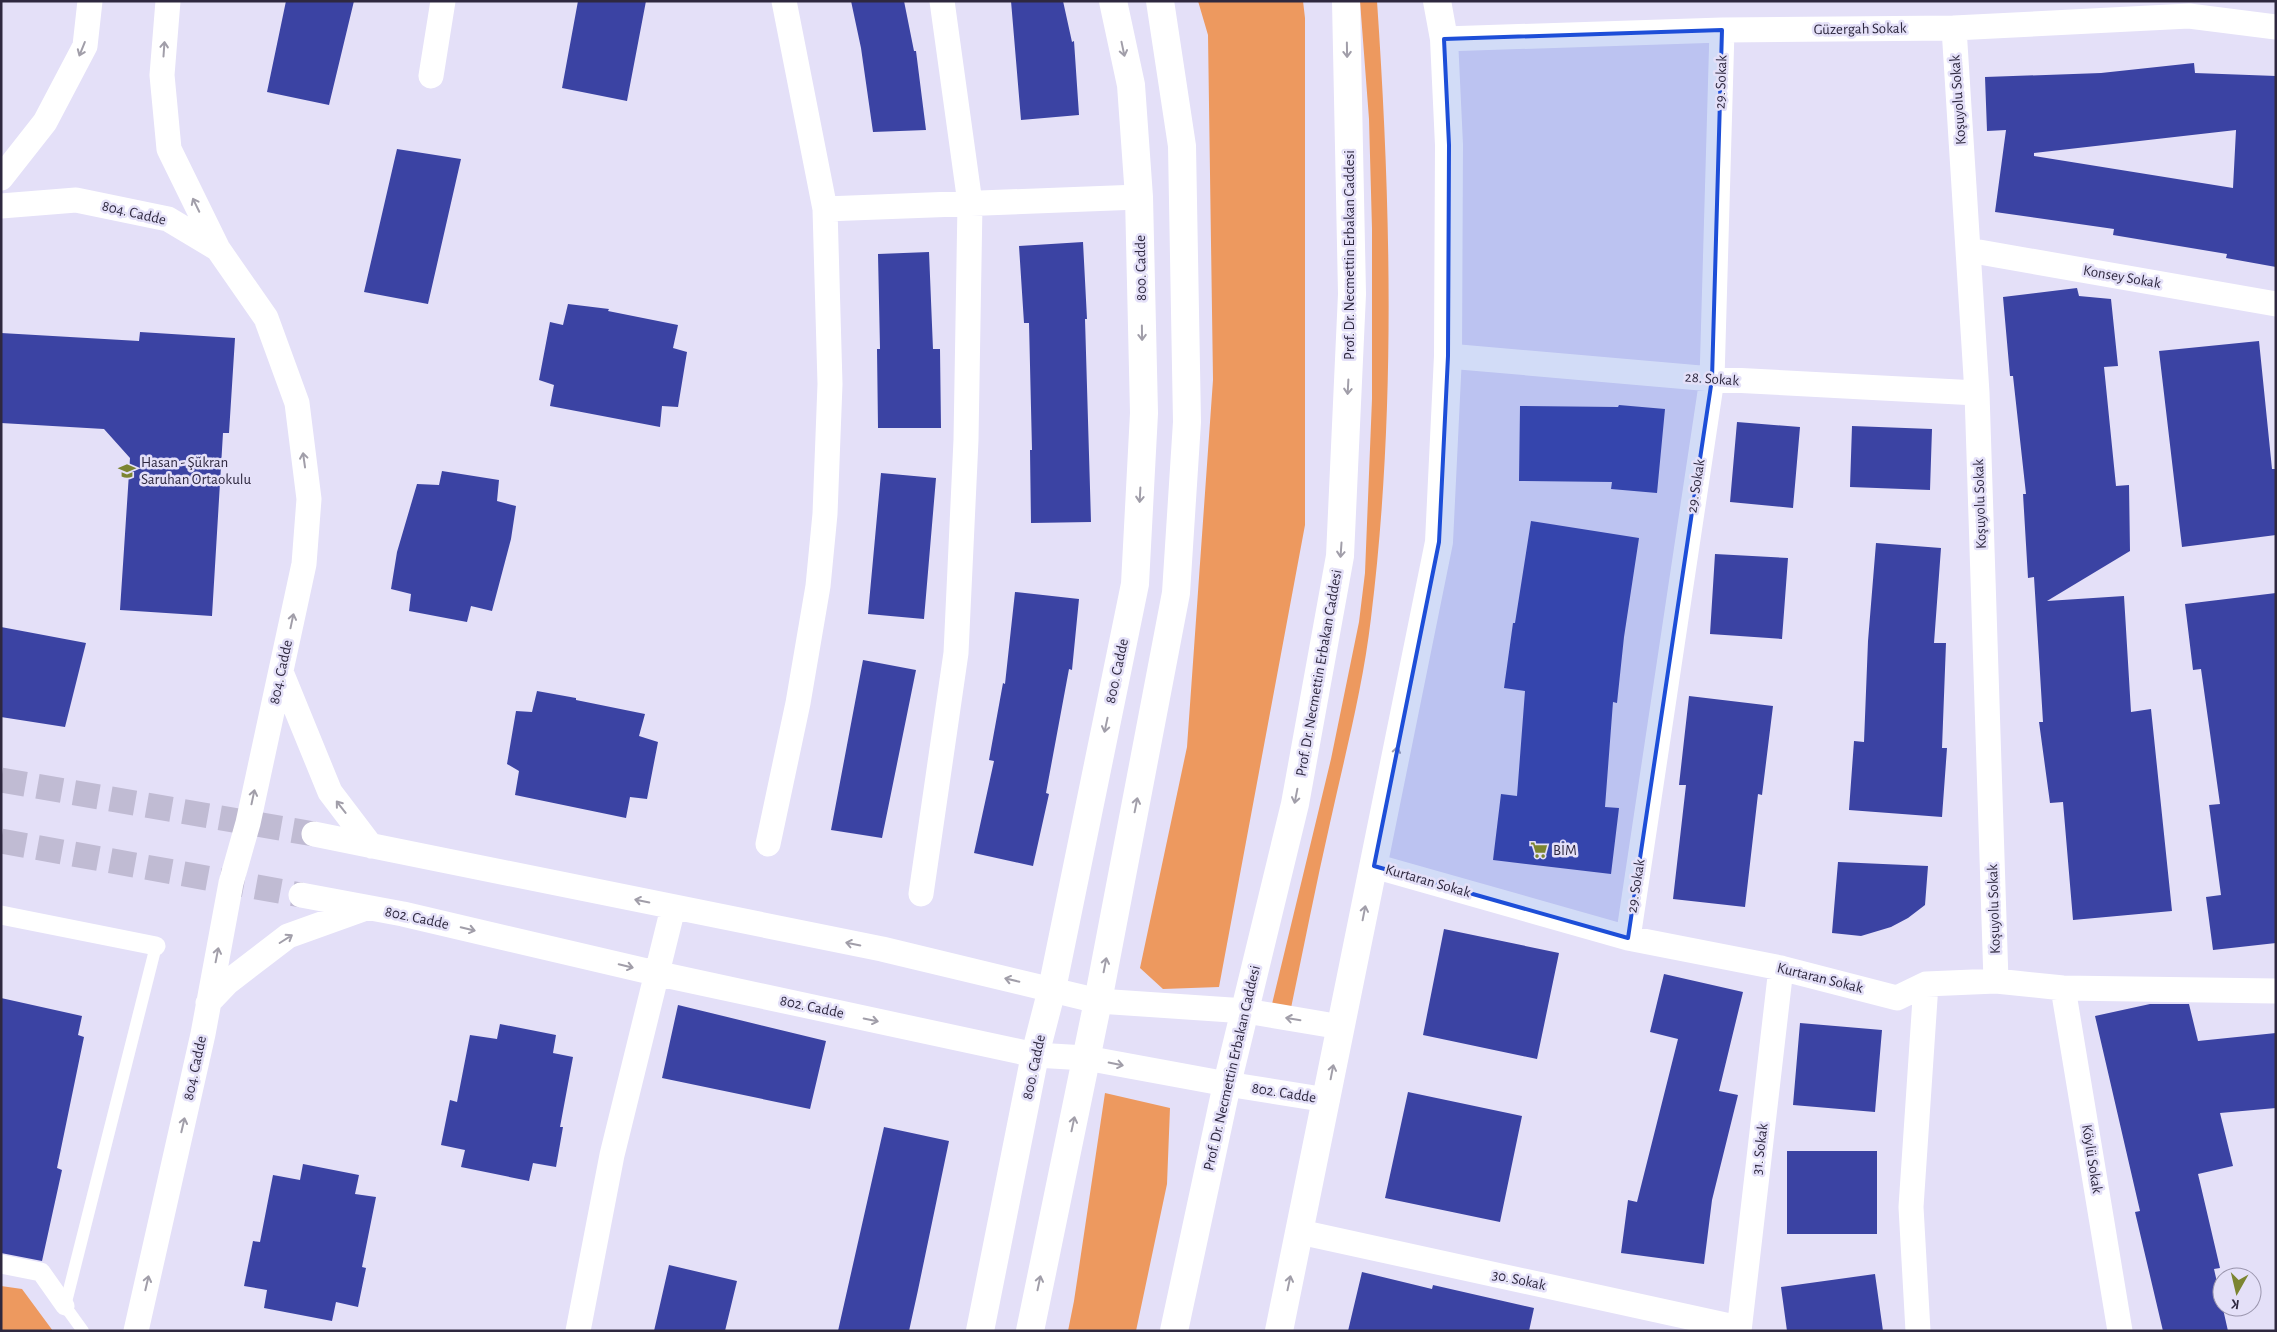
<svg xmlns="http://www.w3.org/2000/svg" width="2277" height="1332" viewBox="0 0 2277 1332" font-family="'Alegreya Sans',sans-serif">
  <style>
    .green { fill: #ed995f }
    .building { fill: #3b43a3; fill-rule: evenodd }
    .lines { fill: none; stroke-linecap: round; stroke-linejoin: round }
    .minor-tunnel { stroke: #c0bbd3; stroke-width: 25; stroke-dasharray: 25 12; stroke-linecap: butt }
    .service { stroke: #fff; stroke-width: 12 }
    .pedestrian { stroke: #fff; stroke-width: 19 }
    .minor { stroke: #fff; stroke-width: 25 }
    .tertiary { stroke: #fff; stroke-width: 28 }
    .secondary { stroke: #fff; stroke-width: 28 }
    .oneway { stroke: #a19ea9 }
    .marked { fill: #1d4ed8; fill-opacity: 0.2; stroke: #1d4ed8; stroke-width: 4; stroke-linejoin: round }
    .labels { text-anchor: middle; dominant-baseline: central; stroke-width: 5; stroke-linejoin: round; paint-order: stroke }
    .street-label { font-size: 15px; fill: #2e283f; stroke: #e4e0f8 }
    .poi-label { font-size: 15px; fill: #2e283f; stroke: #e4e0f8; text-anchor: start }
  </style>
  <rect width="100%" height="100%" fill="#e4e0f8"/>
  <path class="green" d="M 1198,1 L 1303,1 L 1305,18 L 1305,525 L 1219,987 L 1163,989 L 1140,968 L 1187,747 L 1213,380 L 1208,35 Z
    M 1360,1 L 1377,1 C 1391,205 1396,415 1371,618 C 1363,687 1345,755 1330,823 C 1316,884 1304,946 1291,1008 L 1272,1004 L 1331,759 L 1359,622 L 1365,573 L 1372,399 L 1372,229 L 1369,119 Z
    M 1105,1093 L 1170,1108 L 1167,1184 L 1136,1331 L 1068,1331 L 1074,1301 Z
    M 1,1286 L 22,1289 L 53,1331 L 1,1331 Z"/>
  <path class="building" d="M 286,1 L 354,1 L 329,105 L 267,92 Z
    M 578,1 L 646,1 L 627,101 L 562,88 Z
    M 851,1 L 904,1 L 914,51 L 916,51 L 926,130 L 873,132 L 861,48 Z
    M 1011,1 L 1063,1 L 1072,42 L 1074,41 L 1079,115 L 1021,120 Z
    M 2194,63 L 2195,73 L 2276,76 L 2276,267 L 2226,258 L 2227,254 L 2113,235 L 2114,229 L 1995,212 L 2006,130 L 1987,131 L 1985,77 L 2101,73 ZM 2236,130 L 2233,188 L 2034,156 L 2034,153 Z
    M 397,149 L 461,159 L 428,304 L 364,292 Z
    M 1083,242 L 1087,319 L 1085,319 L 1091,522 L 1031,523 L 1030,450 L 1032,450 L 1029,323 L 1024,323 L 1019,246 Z
    M 929,252 L 933,349 L 940,349 L 941,428 L 878,428 L 877,349 L 880,349 L 878,254 Z
    M 2077,288 L 2079,296 L 2111,299 L 2118,366 L 2104,367 L 2116,486 L 2129,485 L 2130,551 L 2047,601 L 2124,596 L 2131,712 L 2151,709 L 2172,911 L 2073,920 L 2063,802 L 2050,803 L 2039,722 L 2043,722 L 2034,577 L 2028,578 L 2023,494 L 2026,494 L 2013,376 L 2010,376 L 2003,297 Z
    M 568,304 L 609,309 L 608,311 L 678,325 L 673,348 L 687,352 L 678,407 L 662,406 L 660,427 L 550,406 L 554,385 L 539,380 L 550,322 L 563,325 Z
    M 140,332 L 235,338 L 229,433 L 223,433 L 212,616 L 120,610 L 130,458 L 104,429 L 1,423 L 1,333 L 139,341 Z
    M 2259,341 L 2272,469 L 2276,469 L 2276,535 L 2182,547 L 2159,351 Z
    M 1619,405 L 1665,409 L 1657,493 L 1611,489 L 1612,482 L 1519,481 L 1520,406 L 1618,407 Z
    M 1737,422 L 1800,427 L 1793,508 L 1730,502 Z
    M 1852,426 L 1932,429 L 1930,490 L 1850,487 Z
    M 442,471 L 499,480 L 497,501 L 516,506 L 511,539 L 492,611 L 471,606 L 467,622 L 409,611 L 411,594 L 391,589 L 397,552 L 417,484 L 439,485 Z
    M 881,473 L 936,478 L 924,619 L 868,614 Z
    M 1531,521 L 1639,538 L 1624,637 L 1617,703 L 1613,702 L 1605,807 L 1619,808 L 1611,874 L 1493,860 L 1501,794 L 1517,796 L 1525,691 L 1504,688 L 1513,623 L 1515,623 Z
    M 1876,543 L 1941,548 L 1934,643 L 1946,643 L 1942,748 L 1947,748 L 1942,817 L 1849,810 L 1854,741 L 1864,742 L 1868,641 Z
    M 1715,554 L 1788,558 L 1782,639 L 1710,634 Z
    M 1015,592 L 1079,599 L 1072,670 L 1069,669 L 1046,793 L 1049,794 L 1033,866 L 974,853 L 994,761 L 989,760 L 1003,683 L 1005,684 Z
    M 2276,593 L 2276,943 L 2213,950 L 2206,897 L 2221,895 L 2209,805 L 2220,804 L 2201,669 L 2193,670 L 2185,604 Z
    M 1,627 L 86,643 L 65,727 L 1,717 Z
    M 863,660 L 916,670 L 882,838 L 831,830 Z
    M 537,691 L 576,698 L 576,700 L 645,714 L 639,736 L 658,742 L 647,799 L 630,797 L 626,818 L 515,795 L 519,771 L 507,764 L 516,711 L 532,712 Z
    M 1689,696 L 1773,706 L 1762,795 L 1758,794 L 1745,907 L 1673,899 L 1686,785 L 1679,785 Z
    M 1838,862 L 1928,866 L 1925,905 L 1908,918 L 1891,927 L 1861,936 L 1832,933 Z
    M 1444,929 L 1559,953 L 1537,1059 L 1423,1035 Z
    M 1664,974 L 1743,992 L 1719,1091 L 1738,1095 L 1712,1200 L 1704,1264 L 1621,1253 L 1628,1200 L 1637,1202 L 1678,1039 L 1650,1032 Z
    M 1,998 L 82,1016 L 78,1035 L 84,1037 L 57,1168 L 62,1170 L 42,1261 L 1,1253 Z
    M 2150,1004 L 2189,1004 L 2198,1041 L 2276,1033 L 2276,1108 L 2220,1113 L 2233,1166 L 2198,1174 L 2220,1268 L 2214,1269 L 2228,1331 L 2163,1331 L 2135,1212 L 2140,1211 L 2095,1016 Z
    M 678,1005 L 826,1041 L 810,1109 L 662,1078 Z
    M 1800,1023 L 1882,1030 L 1875,1112 L 1793,1105 Z
    M 500,1024 L 556,1035 L 553,1053 L 573,1057 L 560,1127 L 563,1127 L 556,1167 L 533,1163 L 529,1181 L 461,1167 L 465,1150 L 441,1145 L 450,1100 L 457,1102 L 470,1035 L 497,1039 Z
    M 1408,1092 L 1522,1116 L 1500,1222 L 1385,1198 Z
    M 884,1127 L 949,1141 L 918,1290 L 909,1331 L 838,1331 Z
    M 1787,1151 L 1877,1151 L 1877,1234 L 1787,1234 Z
    M 303,1164 L 359,1175 L 355,1194 L 376,1197 L 362,1267 L 366,1268 L 358,1307 L 336,1302 L 332,1321 L 264,1308 L 267,1290 L 244,1286 L 253,1241 L 260,1242 L 273,1175 L 300,1180 Z
    M 669,1265 L 737,1281 L 725,1331 L 654,1331 Z
    M 1362,1272 L 1432,1289 L 1433,1285 L 1534,1308 L 1529,1331 L 1348,1331 Z
    M 1875,1274 L 1883,1331 L 1787,1331 L 1781,1287 Z"/>
  <g class="lines">
    <path class="minor-tunnel" d="M 1,780 L 314,834
      M 1,841 L 301,895"/>
    <path class="service" d="M 83,1331 L 65,1306 L 156,946"/>
    <path class="pedestrian" d="M 1,915 L 156,946
      M 1,1264 L 41,1272 L 65,1306"/>
    <path class="minor" d="M 168,1 L 162,75 L 169,149 L 218,249
      M 1954,28 L 1977,393 L 1996,981
      M 1444,39 L 1722,30 L 1954,28 L 2189,16 L 2276,27
      M 431,76 L 443,1
      M 1,178 L 45,122 L 85,46 L 90,1
      M 1,206 L 76,200 L 168,219 L 218,249 L 266,318 L 297,403 L 309,499 L 304,564 L 248,823 L 231,883 L 203,1034 L 136,1331
      M 825,209 L 1139,197
      M 1968,250 L 2276,304
      M 1448,356 L 1712,379 L 1977,393
      M 281,672 L 330,792 L 371,846
      M 314,834 L 882,949 L 1098,1001 L 1246,1011 L 1341,1027
      M 768,844 L 798,703 L 818,586 L 825,514 L 830,384 L 825,209 L 784,1
      M 1374,866 L 1628,938 L 1781,968 L 1897,998 L 1926,984 L 1996,981 L 2063,988 L 2276,991
      M 921,894 L 956,653 L 966,440 L 970,203 L 942,1
      M 301,895 L 403,914 L 655,973 L 1035,1055 L 1086,1058 L 1227,1084 L 1327,1100
      M 1628,938 L 1712,379 L 1722,30
      M 2063,988 L 2120,1331
      M 208,1003 L 228,982 L 288,936 L 366,908
      M 1300,1232 L 1739,1328
      M 578,1331 L 612,1155 L 673,908
      M 1739,1331 L 1781,968
      M 1918,1331 L 1911,1207 L 1926,984"/>
    <path class="tertiary" d="M 980,1331 L 1035,1055 L 1052,989 L 1135,584 L 1144,413 L 1139,197 L 1131,85 L 1113,1
      M 1030,1331 L 1098,1001 L 1176,593 L 1187,422 L 1182,146 L 1160,1"/>
    <path class="secondary" d="M 1174,1331 L 1227,1084 L 1295,804 L 1340,556 L 1352,294 L 1346,1
      M 1279,1331 L 1439,542 L 1448,356 L 1449,145 L 1444,39 L 1437,1"/>
  </g>
  <defs><path id="oneway-shaft" d="M-6 0H5M1.5-3L5.5 0L1.5 3" fill="none" stroke-width="1.6" stroke-linecap="round" stroke-linejoin="round" transform="scale(1.25)"/></defs>
  <g class="oneway">
    <use href="#oneway-shaft" transform="translate(82 49) rotate(112)"/>
    <use href="#oneway-shaft" transform="translate(164 49) rotate(-86)"/>
    <use href="#oneway-shaft" transform="translate(1123 49) rotate(78)"/>
    <use href="#oneway-shaft" transform="translate(1347 50) rotate(89)"/>
    <use href="#oneway-shaft" transform="translate(196 205) rotate(-116)"/>
    <use href="#oneway-shaft" transform="translate(1142 333) rotate(89)"/>
    <use href="#oneway-shaft" transform="translate(1348 387) rotate(93)"/>
    <use href="#oneway-shaft" transform="translate(304 460) rotate(-98)"/>
    <use href="#oneway-shaft" transform="translate(1140 495) rotate(93)"/>
    <use href="#oneway-shaft" transform="translate(1341 550) rotate(94)"/>
    <use href="#oneway-shaft" transform="translate(292 621) rotate(-78)"/>
    <use href="#oneway-shaft" transform="translate(1106 725) rotate(102)"/>
    <use href="#oneway-shaft" transform="translate(1396 754) rotate(-79)"/>
    <use href="#oneway-shaft" transform="translate(1296 796) rotate(101)"/>
    <use href="#oneway-shaft" transform="translate(253 797) rotate(-78)"/>
    <use href="#oneway-shaft" transform="translate(1136 805) rotate(-79)"/>
    <use href="#oneway-shaft" transform="translate(341 807) rotate(-128)"/>
    <use href="#oneway-shaft" transform="translate(642 901) rotate(-168)"/>
    <use href="#oneway-shaft" transform="translate(1364 913) rotate(-79)"/>
    <use href="#oneway-shaft" transform="translate(468 929) rotate(13)"/>
    <use href="#oneway-shaft" transform="translate(286 939) rotate(-32)"/>
    <use href="#oneway-shaft" transform="translate(853 944) rotate(-169)"/>
    <use href="#oneway-shaft" transform="translate(217 955) rotate(-79)"/>
    <use href="#oneway-shaft" transform="translate(1105 965) rotate(-79)"/>
    <use href="#oneway-shaft" transform="translate(626 966) rotate(13)"/>
    <use href="#oneway-shaft" transform="translate(1012 980) rotate(-167)"/>
    <use href="#oneway-shaft" transform="translate(1293 1019) rotate(-171)"/>
    <use href="#oneway-shaft" transform="translate(871 1020) rotate(12)"/>
    <use href="#oneway-shaft" transform="translate(1116 1064) rotate(11)"/>
    <use href="#oneway-shaft" transform="translate(1332 1072) rotate(-79)"/>
    <use href="#oneway-shaft" transform="translate(1073 1124) rotate(-78)"/>
    <use href="#oneway-shaft" transform="translate(183 1125) rotate(-77)"/>
    <use href="#oneway-shaft" transform="translate(147 1283) rotate(-77)"/>
    <use href="#oneway-shaft" transform="translate(1039 1283) rotate(-78)"/>
    <use href="#oneway-shaft" transform="translate(1289 1283) rotate(-78)"/>
  </g>
  <path class="marked" d="M 1722,30 L 1712,379 L 1628,938 L 1374,866 L 1439,542 L 1448,356 L 1449,145 L 1444,39 Z"/>
  <defs>
    <g id="school-bare" transform="scale(1.35)"><path d="M0-5L7-2L0 1L-7-2ZM-4 1L0 2.5L4 1V4Q0 6-4 4Z" fill="#7c8531" stroke="#e4e0f8" stroke-width="2.5" paint-order="stroke"/></g>
    <g id="supermarket-bare" transform="scale(1.35)"><path d="M-6-5.5h2.5l.6 2H6L4.5 2H-2.5L-4.4-4H-6ZM-1.5 3.2a1.3 1.3 0 1 0 .1 0ZM3 3.2a1.3 1.3 0 1 0 .1 0Z" fill="#7c8531" stroke="#e4e0f8" stroke-width="2.5" paint-order="stroke"/></g>
  </defs>
  <g fill-rule="evenodd">
    <use href="#school-bare" x="127" y="471"/>
    <use href="#supermarket-bare" x="1539" y="850"/>
  </g>
  <g class="labels">
    <g class="street-label">
      <text transform="translate(1860 29) rotate(-1)">Güzergah Sokak</text>
      <text transform="translate(1721 82) rotate(-88)">29. Sokak</text>
      <text transform="translate(1958 100) rotate(-94)">Koşuyolu Sokak</text>
      <text transform="translate(134 213) rotate(13)">804. Cadde</text>
      <text transform="translate(1349 255) rotate(-90)">Prof. Dr. Necmettin Erbakan Caddesi</text>
      <text transform="translate(1141 268) rotate(-91)">800. Cadde</text>
      <text transform="translate(2122 277) rotate(10)">Konsey Sokak</text>
      <text transform="translate(1712 379) rotate(4)">28. Sokak</text>
      <text transform="translate(1696 486) rotate(-81)">29. Sokak</text>
      <text transform="translate(1980 504) rotate(-92)">Koşuyolu Sokak</text>
      <text transform="translate(1117 671) rotate(-78)">800. Cadde</text>
      <text transform="translate(281 672) rotate(-78)">804. Cadde</text>
      <text transform="translate(1319 673) rotate(-80)">Prof. Dr. Necmettin Erbakan Caddesi</text>
      <text transform="translate(1428 881) rotate(16)">Kurtaran Sokak</text>
      <text transform="translate(1636 886) rotate(-81)">29. Sokak</text>
      <text transform="translate(1994 909) rotate(-92)">Koşuyolu Sokak</text>
      <text transform="translate(417 918) rotate(12)">802. Cadde</text>
      <text transform="translate(1820 978) rotate(14)">Kurtaran Sokak</text>
      <text transform="translate(812 1007) rotate(12)">802. Cadde</text>
      <text transform="translate(1034 1067) rotate(-78)">800. Cadde</text>
      <text transform="translate(195 1068) rotate(-78)">804. Cadde</text>
      <text transform="translate(1232 1068) rotate(-77)">Prof. Dr. Necmettin Erbakan Caddesi</text>
      <text transform="translate(1284 1093) rotate(9)">802. Cadde</text>
      <text transform="translate(1760 1149) rotate(-83)">31. Sokak</text>
      <text transform="translate(2092 1159) rotate(81)">Köylü Sokak</text>
      <text transform="translate(1519 1280) rotate(12)">30. Sokak</text>
    </g>
    <g class="poi-label">
      <text x="141" y="462">Hasan - Şükran<tspan x="141" dy="17">Saruhan Ortaokulu</tspan></text>
      <text x="1553" y="850">BİM</text>
    </g>
  </g>
  <rect width="2277" height="1332" fill="none" stroke="#2e283f" stroke-width="5"/>
  <g transform="translate(2237 1292) rotate(188)"><circle r="24" fill="#e4e0f8" stroke="#9b96ae"/>
  <path d="M0-4L9 19L0 12L-9 19Z" fill="#7c8531"/>
  <text y="-8" font-size="14" font-weight="bold" text-anchor="middle" fill="#2e283f">K</text>
  </g>
</svg>
